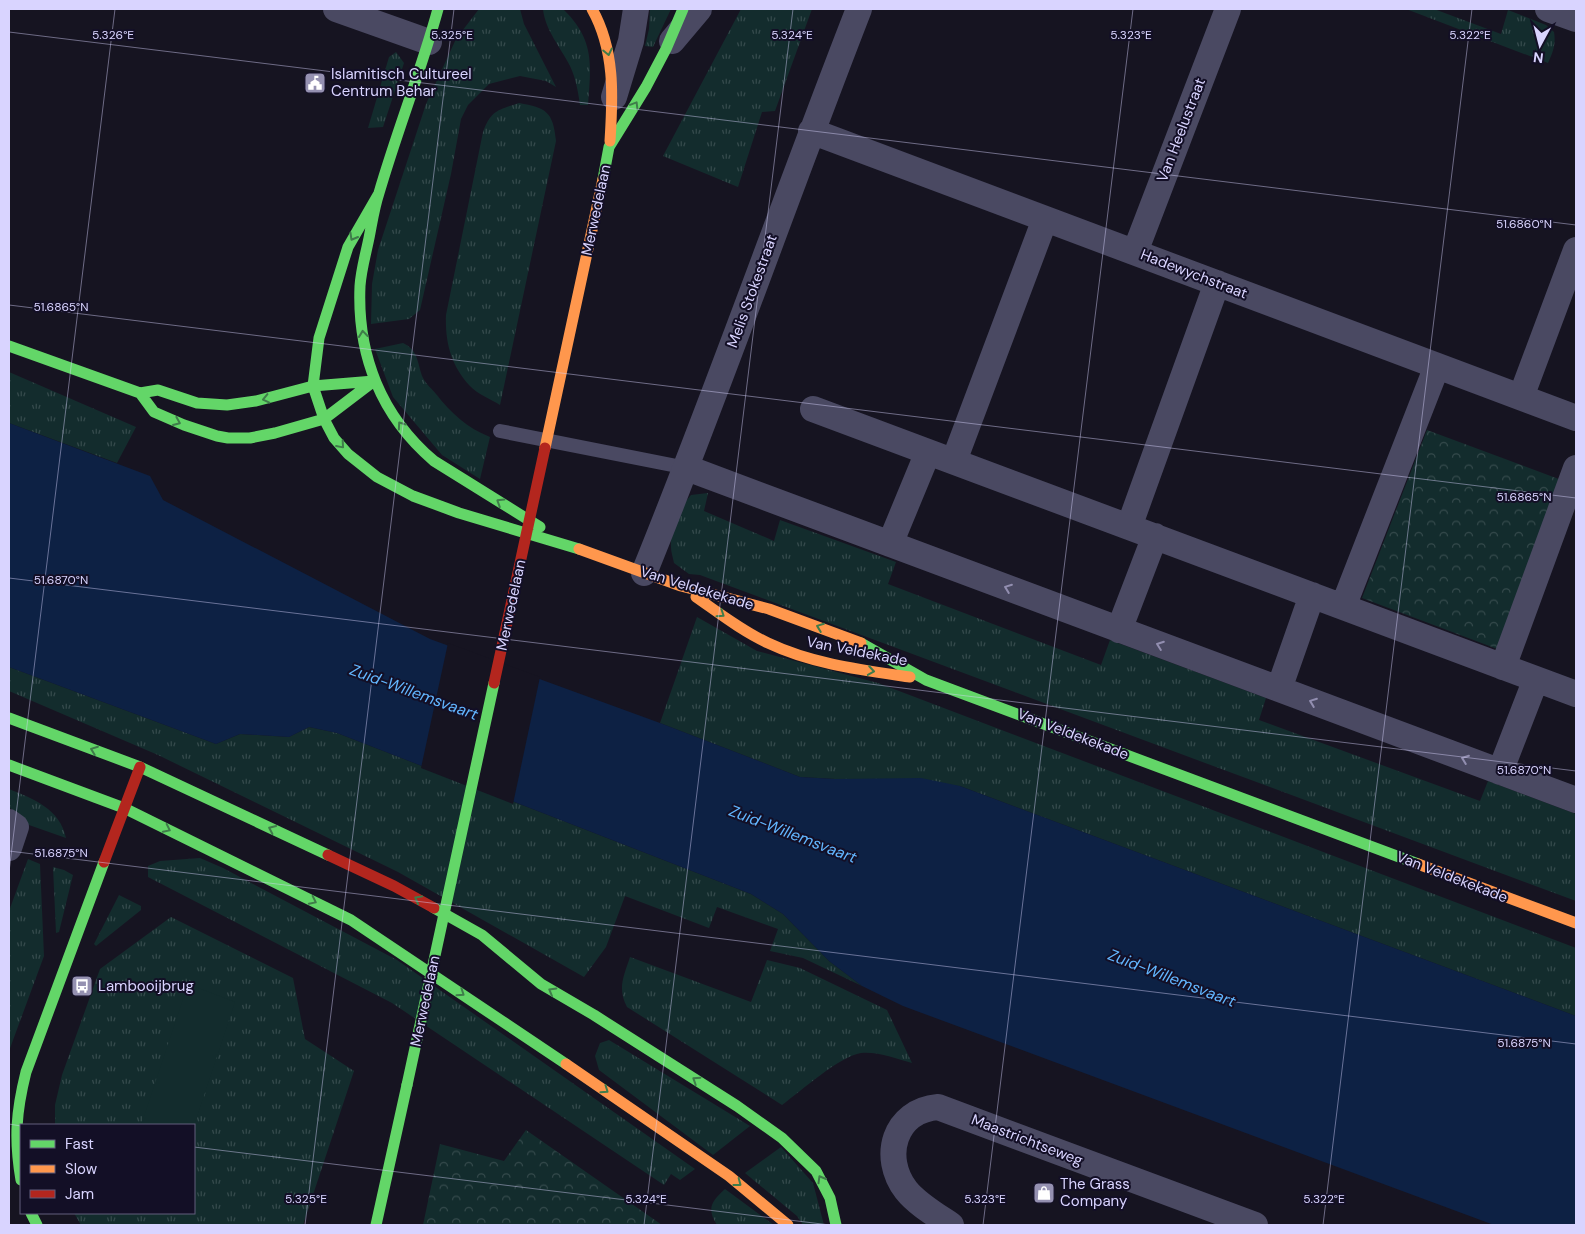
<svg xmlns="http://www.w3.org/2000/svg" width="1585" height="1234" viewBox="0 0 1585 1234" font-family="'DM Sans',sans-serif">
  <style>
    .grass { fill: url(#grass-tufts) }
    .park { fill: url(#park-crowns) }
    .pitch { fill: #132c2d }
    .water { fill: #0d2144 }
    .pier { fill: #161421 }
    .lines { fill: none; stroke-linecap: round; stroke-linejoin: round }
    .lane { stroke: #4a4962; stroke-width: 14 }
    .street { stroke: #4a4962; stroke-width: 26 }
    .fast { stroke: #63d668; stroke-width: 11 }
    .slow { stroke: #ff974d; stroke-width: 11 }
    .jam { stroke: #b3261e; stroke-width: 11 }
    .fast-bridge { stroke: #63d668; stroke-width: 11 }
    .slow-bridge { stroke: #ff974d; stroke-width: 11 }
    .jam-bridge { stroke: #b3261e; stroke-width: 11 }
    .oneway { stroke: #3f7c4a }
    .oneway2 { stroke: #928eb0 }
    .ticks { fill: none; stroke: #d9d4ff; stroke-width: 1; stroke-opacity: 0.45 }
    .labels { text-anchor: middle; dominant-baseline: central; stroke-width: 4; stroke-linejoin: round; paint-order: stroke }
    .poi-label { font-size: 15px; fill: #d9d4ff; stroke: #130f26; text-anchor: start }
    .street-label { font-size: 15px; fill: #d9d4ff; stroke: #130f26 }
    .water-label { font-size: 16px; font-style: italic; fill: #62b6ff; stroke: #130f26 }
    .ticks-label { font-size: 12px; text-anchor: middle; fill: #d9d4ff; stroke: #130f26; stroke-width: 4; stroke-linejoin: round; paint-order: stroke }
  </style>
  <defs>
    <pattern id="grass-tufts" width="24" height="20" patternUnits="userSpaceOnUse" patternTransform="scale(1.25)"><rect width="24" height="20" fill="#132c2d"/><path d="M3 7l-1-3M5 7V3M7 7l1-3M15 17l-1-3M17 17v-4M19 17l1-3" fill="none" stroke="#354a4c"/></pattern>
    <pattern id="park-crowns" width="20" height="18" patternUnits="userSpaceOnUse" patternTransform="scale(1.25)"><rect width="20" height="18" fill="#132c2d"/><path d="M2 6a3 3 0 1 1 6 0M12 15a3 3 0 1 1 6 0" fill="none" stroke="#354a4c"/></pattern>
  </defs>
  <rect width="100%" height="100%" fill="#161421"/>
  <path class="grass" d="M 479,9 L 520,9 L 524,24 L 556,87 L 546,81 L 520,76 L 489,84 L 468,105 L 461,119 L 451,174 L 420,310 L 409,319 L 371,324 L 372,284 L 378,250 L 426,104 L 456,39 Z
    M 543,9 L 563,9 C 595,40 591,64 588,105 L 580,105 C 578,91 576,79 570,66 C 561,48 545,30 543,9 Z
    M 650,9 L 671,9 L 653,47 L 645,46 L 649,29 Z
    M 741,9 L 812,9 L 775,111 L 762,112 L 738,187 L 663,156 Z
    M 1406,9 L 1434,9 L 1501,34 L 1508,10 L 1546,25 L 1554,32 C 1556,44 1553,52 1548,63 Z
    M 396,52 L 404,63 L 383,127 L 368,128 L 389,57 Z
    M 519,103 C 546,108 553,111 556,141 L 500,405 C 491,399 477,394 470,386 C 451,366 445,342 446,315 L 483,132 C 491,110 498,110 519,103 Z
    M 403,343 C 419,350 417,364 423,378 C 426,384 432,389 436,394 C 451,413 467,428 490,437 L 480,479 L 442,455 L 393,397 L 375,349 Z
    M 9,372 L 136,427 L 117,463 L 9,423 Z
    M 708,493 L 704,511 L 774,541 L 780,520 L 896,562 L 888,584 L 1101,665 L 1110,640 L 1266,698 L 1259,720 L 1480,801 L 1488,781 L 1576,814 L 1576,901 L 700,575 L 689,574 L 674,563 C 673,558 671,552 671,547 C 670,528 679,508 691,495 Z
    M 697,617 L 757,651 L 878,683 L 1576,948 L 1576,1016 L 960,786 L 800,777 L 660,723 Z
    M 9,667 L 216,744 L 240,734 L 289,737 L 309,727 L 337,733 L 751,894 L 783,914 L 829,961 L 862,986 L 803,958 L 770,951 L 778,929 L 717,907 L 709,928 L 625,896 L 606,947 L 584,977 L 398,872 L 158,755 L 9,691 Z
    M 9,789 C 34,799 60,809 66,838 L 29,825 L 9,807 Z
    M 200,858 L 223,868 L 397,960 L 695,1169 L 680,1180 L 671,1174 L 664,1185 L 392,1003 L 148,877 L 148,866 L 160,861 Z
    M 28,859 L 40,864 L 44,956 L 9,1051 L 9,911 Z
    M 53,867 L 64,870 L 73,875 L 59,932 L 56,933 Z
    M 119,895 L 141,906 L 141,910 L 96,946 L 94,944 Z
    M 171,917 L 293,978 L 305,1039 L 354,1071 L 303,1225 L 81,1225 L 74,1213 L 194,1213 L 194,1125 L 55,1125 L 55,1105 L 62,1075 L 100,969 Z
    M 630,957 L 751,1002 L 767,960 L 800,968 L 887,1010 L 912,1063 C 898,1059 876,1051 861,1053 C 840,1056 801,1091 782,1105 L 627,1007 C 617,988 624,976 630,957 Z
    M 609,1040 L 750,1126 L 713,1155 L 599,1070 L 595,1056 L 600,1043 Z
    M 781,1147 L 813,1183 L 824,1225 L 803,1225 L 797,1216 L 745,1173 Z
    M 725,1189 L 774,1225 L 717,1225 C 706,1208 712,1201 725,1189 Z"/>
  <path class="park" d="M 1427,430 L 1564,481 L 1500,650 L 1362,598 Z
    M 526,1130 L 662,1225 L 423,1225 L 440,1144 L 504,1161 Z"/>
  <path class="pitch" d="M 188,984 L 235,1002 L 194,1126 L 141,1125 Z"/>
  <path class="water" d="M 9,423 L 150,476 L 163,500 L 430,639 L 660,723 L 800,777 L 835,779 L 921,778 L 960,786 L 1576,1016 L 1576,1225 L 1494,1225 L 903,1006 L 862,986 L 829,961 L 783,914 L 751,894 L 337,733 L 309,727 L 289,737 L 240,734 L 216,744 L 9,667 Z"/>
  <path class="pier" d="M 448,643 L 540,677 L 513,804 L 421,768 Z"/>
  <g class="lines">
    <path class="lane" d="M 500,431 L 687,468"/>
    <path class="street" d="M 336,9 L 429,42
      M 1548,9 L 1576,19
      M 672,41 L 699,9
      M 614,97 L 631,41 L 636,9
      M 811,131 L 1576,418
      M 1135,252 L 1228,9
      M 1521,397 L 1576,250
      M 813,409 L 1576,694
      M 954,461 L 1045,219
      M 687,468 L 1576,800
      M 1129,527 L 1217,283
      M 890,544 L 928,452
      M 644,573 C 720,386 786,196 859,9
      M 1343,607 L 1437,366
      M 1119,630 L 1155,536
      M 1503,667 L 1576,468
      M 1279,689 L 1312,595
      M 1500,772 L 1536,679
      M 9,822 L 16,827 L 9,848
      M 951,1225 C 936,1215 917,1204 906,1190 C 881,1157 894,1111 938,1107 L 1255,1225"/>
    <path class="fast" d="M 438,9 C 421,71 397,131 379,193 C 374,208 372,223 369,238 C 366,253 361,270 360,286 C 357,355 381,416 434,461 L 540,527
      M 603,179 L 609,147 L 646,87 L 666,49 L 683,9
      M 378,195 L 348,247 L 319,338 L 313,386 L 324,419 L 334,438 L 348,454 L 377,477 L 413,496 L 459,513 L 579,549
      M 9,346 L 140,393 L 158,390 L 197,403 L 227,405 L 256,401 L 313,386 L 374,381
      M 140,393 L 154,412 L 184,425 L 217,436 L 228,438 L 250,438 L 275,433 L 324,419 L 374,381
      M 861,643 L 926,680 L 1418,864
      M 9,718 L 140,767 L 328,855
      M 9,765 L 124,808 L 351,920 L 566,1064
      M 434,908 L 482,935 L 541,984 L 594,1015 L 737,1106 L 782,1138 L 816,1171 L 830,1198 L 836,1225
      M 21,1180 C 14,1139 16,1112 26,1072 L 104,862
      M 31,1213 L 37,1225
      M 376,1225 L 407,1085"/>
    <path class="slow" d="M 592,9 C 615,50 613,95 610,141
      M 579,549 L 681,586 L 769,609 L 861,643
      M 696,597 C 719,613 742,631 768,643 C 812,664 862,670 910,677
      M 1418,864 L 1576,923
      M 566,1064 L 729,1176 L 788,1225"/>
    <path class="jam" d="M 328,855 L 394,886 L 434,908
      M 104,862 L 140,767"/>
    <path class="fast-bridge" d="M 407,1085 L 494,683"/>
    <path class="slow-bridge" d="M 545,448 L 603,179"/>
    <path class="jam-bridge" d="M 494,683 L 545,448"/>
  </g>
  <defs><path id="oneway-chevron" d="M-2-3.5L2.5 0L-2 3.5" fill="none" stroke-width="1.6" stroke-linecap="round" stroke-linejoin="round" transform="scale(1.25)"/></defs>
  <g class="oneway">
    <use href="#oneway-chevron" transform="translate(608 52) rotate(78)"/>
    <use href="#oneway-chevron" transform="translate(635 105) rotate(-59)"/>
    <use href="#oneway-chevron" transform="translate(353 237) rotate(120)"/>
    <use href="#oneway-chevron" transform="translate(363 334) rotate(-96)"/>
    <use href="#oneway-chevron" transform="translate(266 399) rotate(167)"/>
    <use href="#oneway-chevron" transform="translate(177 422) rotate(23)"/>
    <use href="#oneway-chevron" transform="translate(401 425) rotate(-125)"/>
    <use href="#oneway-chevron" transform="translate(341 445) rotate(49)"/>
    <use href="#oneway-chevron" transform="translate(500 502) rotate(-148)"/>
    <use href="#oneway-chevron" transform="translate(721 614) rotate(34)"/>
    <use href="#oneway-chevron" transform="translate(820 627) rotate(-159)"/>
    <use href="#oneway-chevron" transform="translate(871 671) rotate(9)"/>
    <use href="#oneway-chevron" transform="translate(94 750) rotate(-159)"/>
    <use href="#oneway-chevron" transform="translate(167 829) rotate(26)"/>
    <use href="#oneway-chevron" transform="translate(272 829) rotate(-155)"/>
    <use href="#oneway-chevron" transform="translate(418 899) rotate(-151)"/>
    <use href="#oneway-chevron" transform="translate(313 901) rotate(26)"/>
    <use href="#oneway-chevron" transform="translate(552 991) rotate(-150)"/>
    <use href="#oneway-chevron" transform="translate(461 993) rotate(34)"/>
    <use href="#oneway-chevron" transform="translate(696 1080) rotate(-147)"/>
    <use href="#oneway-chevron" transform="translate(605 1090) rotate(35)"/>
    <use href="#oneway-chevron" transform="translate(821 1179) rotate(-120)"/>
    <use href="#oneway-chevron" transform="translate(738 1183) rotate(37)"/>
  </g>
  <g class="oneway2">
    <use href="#oneway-chevron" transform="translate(1008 588) rotate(-159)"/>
    <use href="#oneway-chevron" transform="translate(1160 645) rotate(-160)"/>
    <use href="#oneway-chevron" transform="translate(1313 702) rotate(-159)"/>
    <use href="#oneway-chevron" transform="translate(1465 759) rotate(-159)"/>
  </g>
  <path class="ticks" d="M 9,32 L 1576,225M 9,305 L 1576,498M 9,578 L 1576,771M 9,851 L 1576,1044M 9,872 L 115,9M 9,1124 L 21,1126M 194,1147 L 830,1225M 305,1225 L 454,9M 644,1225 L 793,9M 983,1225 L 1133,9M 1323,1225 L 1472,9"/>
  <defs>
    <g id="civic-square" transform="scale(1.125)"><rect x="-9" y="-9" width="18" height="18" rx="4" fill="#9591b1" stroke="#130f26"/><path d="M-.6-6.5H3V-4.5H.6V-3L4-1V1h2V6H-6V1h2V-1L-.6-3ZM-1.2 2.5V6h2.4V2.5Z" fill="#fff"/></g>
    <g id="bus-square" transform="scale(1.125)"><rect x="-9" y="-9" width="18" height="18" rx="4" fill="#9591b1" stroke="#130f26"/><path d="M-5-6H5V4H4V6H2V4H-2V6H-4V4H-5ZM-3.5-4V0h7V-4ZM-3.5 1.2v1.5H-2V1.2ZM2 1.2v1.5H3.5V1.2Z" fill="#fff"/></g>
    <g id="shop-square" transform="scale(1.125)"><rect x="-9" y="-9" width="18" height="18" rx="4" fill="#9591b1" stroke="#130f26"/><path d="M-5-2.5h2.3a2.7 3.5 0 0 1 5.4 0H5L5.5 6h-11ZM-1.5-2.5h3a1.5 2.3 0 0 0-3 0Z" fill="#fff"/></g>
  </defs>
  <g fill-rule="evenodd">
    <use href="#civic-square" x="315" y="83"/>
    <use href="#bus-square" x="82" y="986"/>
    <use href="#shop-square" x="1044" y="1193"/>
  </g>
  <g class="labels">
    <g class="poi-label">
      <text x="331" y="74">Islamitisch Cultureel<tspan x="331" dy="17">Centrum Behar</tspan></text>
      <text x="98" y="986">Lambooijbrug</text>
      <text x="1060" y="1184">The Grass<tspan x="1060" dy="17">Company</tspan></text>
    </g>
    <g class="street-label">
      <text transform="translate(1181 130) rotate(-69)">Van Heelustraat</text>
      <text transform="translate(596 210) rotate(-78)">Merwedelaan</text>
      <text transform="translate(1194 274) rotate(21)">Hadewychstraat</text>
      <text transform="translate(752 291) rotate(-70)">Melis Stokestraat</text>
      <text transform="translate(697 588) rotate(17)">Van Veldekekade</text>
      <text transform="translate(511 605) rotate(-78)">Merwedelaan</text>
      <text transform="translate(857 651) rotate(11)">Van Veldekade</text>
      <text transform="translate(1073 734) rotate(21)">Van Veldekekade</text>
      <text transform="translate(1452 877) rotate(21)">Van Veldekekade</text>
      <text transform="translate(425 1001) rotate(-78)">Merwedelaan</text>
      <text transform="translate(1027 1140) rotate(21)">Maastrichtseweg</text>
    </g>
    <g class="water-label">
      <text transform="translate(414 692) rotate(20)">Zuid-Willemsvaart</text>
      <text transform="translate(793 834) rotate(21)">Zuid-Willemsvaart</text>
      <text transform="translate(1172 978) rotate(21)">Zuid-Willemsvaart</text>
    </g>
  </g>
  <g class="ticks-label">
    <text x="113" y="39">5.326°E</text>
    <text x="452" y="39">5.325°E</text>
    <text x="792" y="39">5.324°E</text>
    <text x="1131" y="39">5.323°E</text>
    <text x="1470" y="39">5.322°E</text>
    <text x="1524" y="228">51.6860°N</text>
    <text x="61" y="311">51.6865°N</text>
    <text x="1524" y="501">51.6865°N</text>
    <text x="61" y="584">51.6870°N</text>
    <text x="1524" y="774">51.6870°N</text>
    <text x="61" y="857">51.6875°N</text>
    <text x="1524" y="1047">51.6875°N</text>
    <text x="306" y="1203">5.325°E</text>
    <text x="646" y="1203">5.324°E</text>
    <text x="985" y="1203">5.323°E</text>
    <text x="1324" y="1203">5.322°E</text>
  </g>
  <rect width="1585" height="1234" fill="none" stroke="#d9d4ff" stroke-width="20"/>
  <rect x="20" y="1124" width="175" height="90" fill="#130f26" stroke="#625e7d"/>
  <rect x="30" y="1140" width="25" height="8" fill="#63d668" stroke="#625e7d"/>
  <text x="65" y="1149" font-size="15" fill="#d9d4ff">Fast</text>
  <rect x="30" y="1165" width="25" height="8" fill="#ff974d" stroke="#625e7d"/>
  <text x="65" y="1174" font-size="15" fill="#d9d4ff">Slow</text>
  <rect x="30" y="1190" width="25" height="8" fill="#b3261e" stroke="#625e7d"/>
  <text x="65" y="1199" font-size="15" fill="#d9d4ff">Jam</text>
  <g transform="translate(1540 45) rotate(187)" stroke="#130f26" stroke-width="4" paint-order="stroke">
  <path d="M0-4L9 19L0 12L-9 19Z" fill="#d9d4ff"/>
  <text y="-8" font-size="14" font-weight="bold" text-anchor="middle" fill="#d9d4ff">N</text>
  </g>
</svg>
